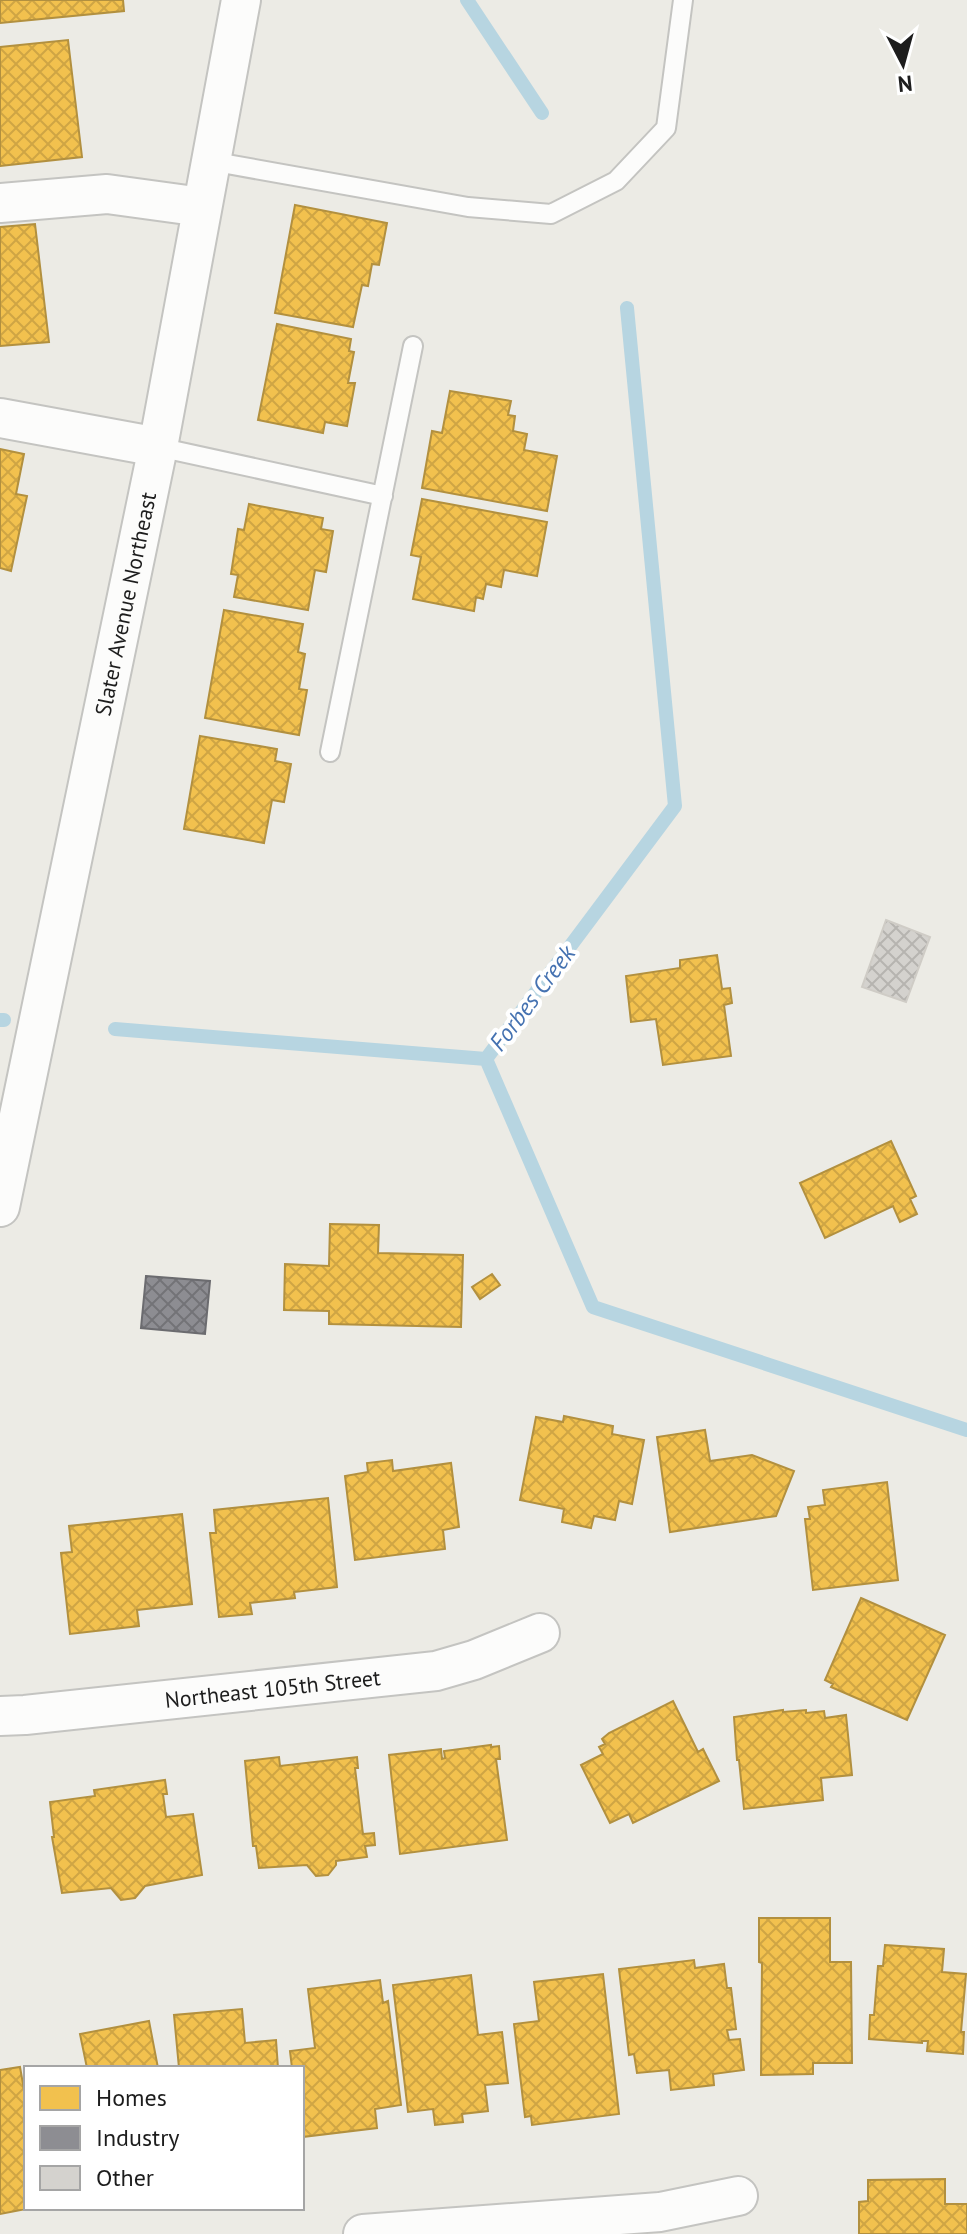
<svg xmlns="http://www.w3.org/2000/svg" width="967" height="2234" viewBox="0 0 967 2234" font-family="'PT Sans',sans-serif">
  <style>
    .homes { fill: url(#homes-cross-hatch); stroke: #b2903f; stroke-width: 2 }
    .industry { fill: url(#industry-cross-hatch); stroke: #6b6b6f; stroke-width: 2 }
    .lines { fill: none; stroke-linecap: round; stroke-linejoin: round }
    .stream { stroke: #b7d5e1; stroke-width: 14 }
    .building { fill: url(#building-cross-hatch); stroke: #cfccc6; stroke-width: 2 }
    .service-casing { stroke: #c4c4c1; stroke-width: 22 }
    .minor-casing { stroke: #c4c4c1; stroke-width: 42 }
    .service { stroke: #fcfcfb; stroke-width: 18 }
    .minor { stroke: #fcfcfb; stroke-width: 38 }
    .labels { text-anchor: middle; dominant-baseline: central; stroke-width: 8; stroke-linejoin: round; paint-order: stroke }
    .street-label { font-size: 22px; fill: #1d1d1d; stroke: #fff }
    .water-label { font-size: 24px; font-style: italic; fill: #4572b1; stroke: #fff }
  </style>
  <defs>
    <pattern id="homes-cross-hatch" width="8" height="8" patternUnits="userSpaceOnUse" patternTransform="scale(2)"><rect width="8" height="8" fill="#f2c14e"/><path d="M0 0l8 8M0 8l8-8" fill="none" stroke="#cfa544"/></pattern>
    <pattern id="industry-cross-hatch" width="8" height="8" patternUnits="userSpaceOnUse" patternTransform="scale(2)"><rect width="8" height="8" fill="#8d8d92"/><path d="M0 0l8 8M0 8l8-8" fill="none" stroke="#737377"/></pattern>
    <pattern id="building-cross-hatch" width="8" height="8" patternUnits="userSpaceOnUse" patternTransform="scale(2)"><rect width="8" height="8" fill="#d4d2ce"/><path d="M0 0l8 8M0 8l8-8" fill="none" stroke="#b6b4b0"/></pattern>
  </defs>
  <rect width="100%" height="100%" fill="#ecebe5"/>
  <path class="homes" d="M 0,0 L 123,0 L 124,11 L 0,23 Z
    M 68,40 L 82,157 L 0,166 L 0,47 Z
    M 295,205 L 387,223 L 379,265 L 372,264 L 368,286 L 362,285 L 353,327 L 275,313 Z
    M 35,224 L 49,342 L 0,346 L 0,227 Z
    M 277,324 L 351,339 L 349,351 L 354,352 L 348,383 L 355,383 L 347,426 L 325,422 L 323,433 L 258,420 Z
    M 450,391 L 511,401 L 508,415 L 515,416 L 513,431 L 527,434 L 524,450 L 557,456 L 547,511 L 422,488 L 432,431 L 442,433 Z
    M 0,449 L 24,454 L 16,494 L 27,496 L 11,571 L 0,568 Z
    M 422,499 L 547,522 L 537,576 L 504,570 L 501,587 L 486,584 L 483,599 L 476,597 L 474,611 L 413,599 L 421,557 L 411,555 Z
    M 249,504 L 323,518 L 321,529 L 333,531 L 326,572 L 315,570 L 308,610 L 234,597 L 238,575 L 231,574 L 238,529 L 244,530 Z
    M 224,610 L 303,624 L 298,652 L 305,654 L 299,689 L 307,690 L 299,735 L 205,718 Z
    M 200,736 L 277,749 L 275,761 L 291,764 L 284,802 L 272,800 L 264,843 L 184,829 Z
    M 717,955 L 722,989 L 730,988 L 732,1003 L 724,1005 L 731,1056 L 663,1065 L 656,1019 L 631,1022 L 626,976 L 680,968 L 680,960 Z
    M 891,1141 L 916,1196 L 910,1199 L 917,1214 L 900,1222 L 893,1206 L 825,1238 L 800,1183 Z
    M 330,1224 L 379,1225 L 378,1253 L 463,1255 L 461,1327 L 329,1324 L 329,1311 L 284,1310 L 285,1264 L 329,1266 Z
    M 492,1274 L 500,1285 L 480,1299 L 472,1287 Z
    M 564,1416 L 613,1426 L 612,1434 L 644,1440 L 632,1504 L 619,1501 L 615,1520 L 594,1516 L 591,1528 L 562,1522 L 564,1509 L 520,1500 L 536,1417 L 563,1422 Z
    M 705,1430 L 710,1461 L 752,1455 L 794,1471 L 776,1516 L 670,1532 L 657,1437 Z
    M 392,1460 L 393,1471 L 451,1463 L 459,1527 L 443,1530 L 445,1549 L 355,1560 L 345,1476 L 368,1472 L 367,1463 Z
    M 887,1482 L 898,1580 L 813,1590 L 805,1519 L 810,1519 L 808,1507 L 825,1505 L 823,1490 Z
    M 328,1498 L 337,1587 L 294,1592 L 295,1598 L 250,1603 L 252,1614 L 219,1617 L 210,1533 L 216,1533 L 214,1510 Z
    M 182,1514 L 192,1604 L 137,1610 L 139,1626 L 70,1634 L 61,1553 L 72,1552 L 69,1526 Z
    M 861,1598 L 945,1635 L 907,1720 L 831,1687 L 833,1684 L 825,1680 Z
    M 673,1701 L 698,1752 L 703,1749 L 719,1781 L 633,1823 L 629,1814 L 610,1823 L 581,1765 L 603,1754 L 599,1747 L 605,1744 L 602,1739 L 609,1733 Z
    M 783,1710 L 783,1712 L 806,1710 L 806,1713 L 824,1711 L 825,1718 L 846,1715 L 852,1775 L 821,1778 L 823,1800 L 744,1809 L 739,1760 L 737,1760 L 734,1717 Z
    M 491,1745 L 491,1747 L 499,1746 L 500,1759 L 496,1759 L 507,1840 L 400,1854 L 389,1755 L 441,1749 L 442,1759 L 445,1758 L 444,1751 Z
    M 279,1757 L 280,1766 L 357,1757 L 358,1768 L 355,1768 L 363,1834 L 374,1833 L 375,1845 L 365,1846 L 367,1857 L 336,1861 L 336,1865 L 328,1875 L 316,1876 L 307,1865 L 259,1868 L 256,1846 L 253,1846 L 245,1761 Z
    M 165,1780 L 167,1794 L 163,1794 L 166,1817 L 193,1814 L 202,1875 L 145,1886 L 135,1898 L 121,1900 L 111,1888 L 62,1893 L 52,1837 L 54,1837 L 50,1802 L 95,1796 L 94,1790 Z
    M 759,1918 L 830,1918 L 830,1962 L 851,1962 L 852,2063 L 813,2063 L 813,2074 L 761,2075 L 762,1963 L 759,1962 Z
    M 885,1945 L 944,1949 L 942,1972 L 966,1974 L 961,2032 L 964,2032 L 963,2054 L 927,2051 L 928,2041 L 922,2041 L 922,2043 L 869,2039 L 870,2015 L 874,2015 L 878,1966 L 883,1966 Z
    M 694,1960 L 695,1968 L 724,1964 L 727,1988 L 731,1988 L 736,2029 L 727,2030 L 729,2040 L 740,2039 L 744,2070 L 713,2074 L 714,2085 L 671,2090 L 669,2070 L 637,2073 L 634,2054 L 629,2055 L 619,1969 Z
    M 603,1974 L 619,2114 L 532,2125 L 531,2116 L 525,2117 L 514,2024 L 539,2021 L 534,1982 Z
    M 471,1975 L 478,2035 L 502,2032 L 508,2083 L 485,2085 L 488,2111 L 462,2114 L 463,2122 L 435,2125 L 433,2109 L 408,2112 L 393,1985 Z
    M 380,1980 L 383,2003 L 388,2001 L 401,2105 L 375,2109 L 377,2128 L 302,2137 L 302,2068 L 292,2068 L 290,2051 L 315,2048 L 308,1989 Z
    M 242,2009 L 245,2043 L 276,2040 L 278,2068 L 179,2068 L 174,2015 Z
    M 149,2021 L 158,2068 L 87,2068 L 80,2034 Z
    M 20,2067 L 26,2101 L 26,2208 L 31,2208 L 0,2214 L 0,2070 Z
    M 945,2179 L 945,2204 L 967,2204 L 967,2234 L 859,2234 L 859,2202 L 868,2201 L 868,2180 Z"/>
  <path class="industry" d="M 146,1276 L 210,1281 L 205,1334 L 141,1328 Z"/>
  <g class="lines">
    <path class="stream" d="M 467,0 L 542,113
      M 627,308 L 675,806 L 486,1059 L 593,1307 L 967,1430
      M 0,1020 L 4,1020
      M 115,1029 L 486,1059"/>
  </g>
  <path class="building" d="M 886,920 L 930,937 L 906,1002 L 862,987 Z"/>
  <g class="lines">
    <g class="service-casing">
      <path id="service" d="M 210,161 L 468,207 L 551,214 L 616,181 L 666,128 L 683,0
        M 158,447 L 383,496
        M 330,752 L 413,346"/>
    </g>
    <g class="minor-casing">
      <g id="minor">
        <path d="M 0,203 L 107,194 L 202,207"/>
        <path d="M 0,418 L 158,447"/>
        <path id="s1" d="M 0,1207 L 158,447 L 241,0"/>
        <path id="s2" d="M 0,1716 L 25,1715 L 436,1671 L 474,1660 L 540,1633"/>
        <path d="M 363,2234 L 660,2212 L 738,2196"/>
      </g>
    </g>
    <use href="#service" class="service"/>
    <use href="#minor" class="minor"/>
  </g>
  <g class="labels">
    <g class="street-label">
      <text stroke="none"><textPath href="#s1" startOffset="616">Slater Avenue Northeast</textPath></text>
      <text stroke="none"><textPath href="#s2" startOffset="274">Northeast 105th Street</textPath></text>
    </g>
    <g class="water-label">
      <text transform="translate(532 998) rotate(-53)">Forbes Creek</text>
    </g>
  </g>
  <rect x="24" y="2066" width="280" height="144" fill="#ffffff" stroke="#a5a5a5" stroke-width="2"/>
  <rect x="40" y="2086" width="40" height="24" fill="#f2c14e" stroke="#a5a5a5" stroke-width="2"/>
  <text x="96" y="2106" font-size="24" fill="#1d1d1d">Homes</text>
  <rect x="40" y="2126" width="40" height="24" fill="#8d8d92" stroke="#a5a5a5" stroke-width="2"/>
  <text x="96" y="2146" font-size="24" fill="#1d1d1d">Industry</text>
  <rect x="40" y="2166" width="40" height="24" fill="#d4d2ce" stroke="#a5a5a5" stroke-width="2"/>
  <text x="96" y="2186" font-size="24" fill="#1d1d1d">Other</text>
  <g transform="translate(903 64) rotate(174)" stroke="#ffffff" stroke-width="6" paint-order="stroke">
  <path d="M0-6L14 30L0 20L-14 30Z" fill="#1d1d1d"/>
  <text y="-12" font-size="22" font-weight="bold" text-anchor="middle" fill="#1d1d1d">N</text>
  </g>
</svg>
